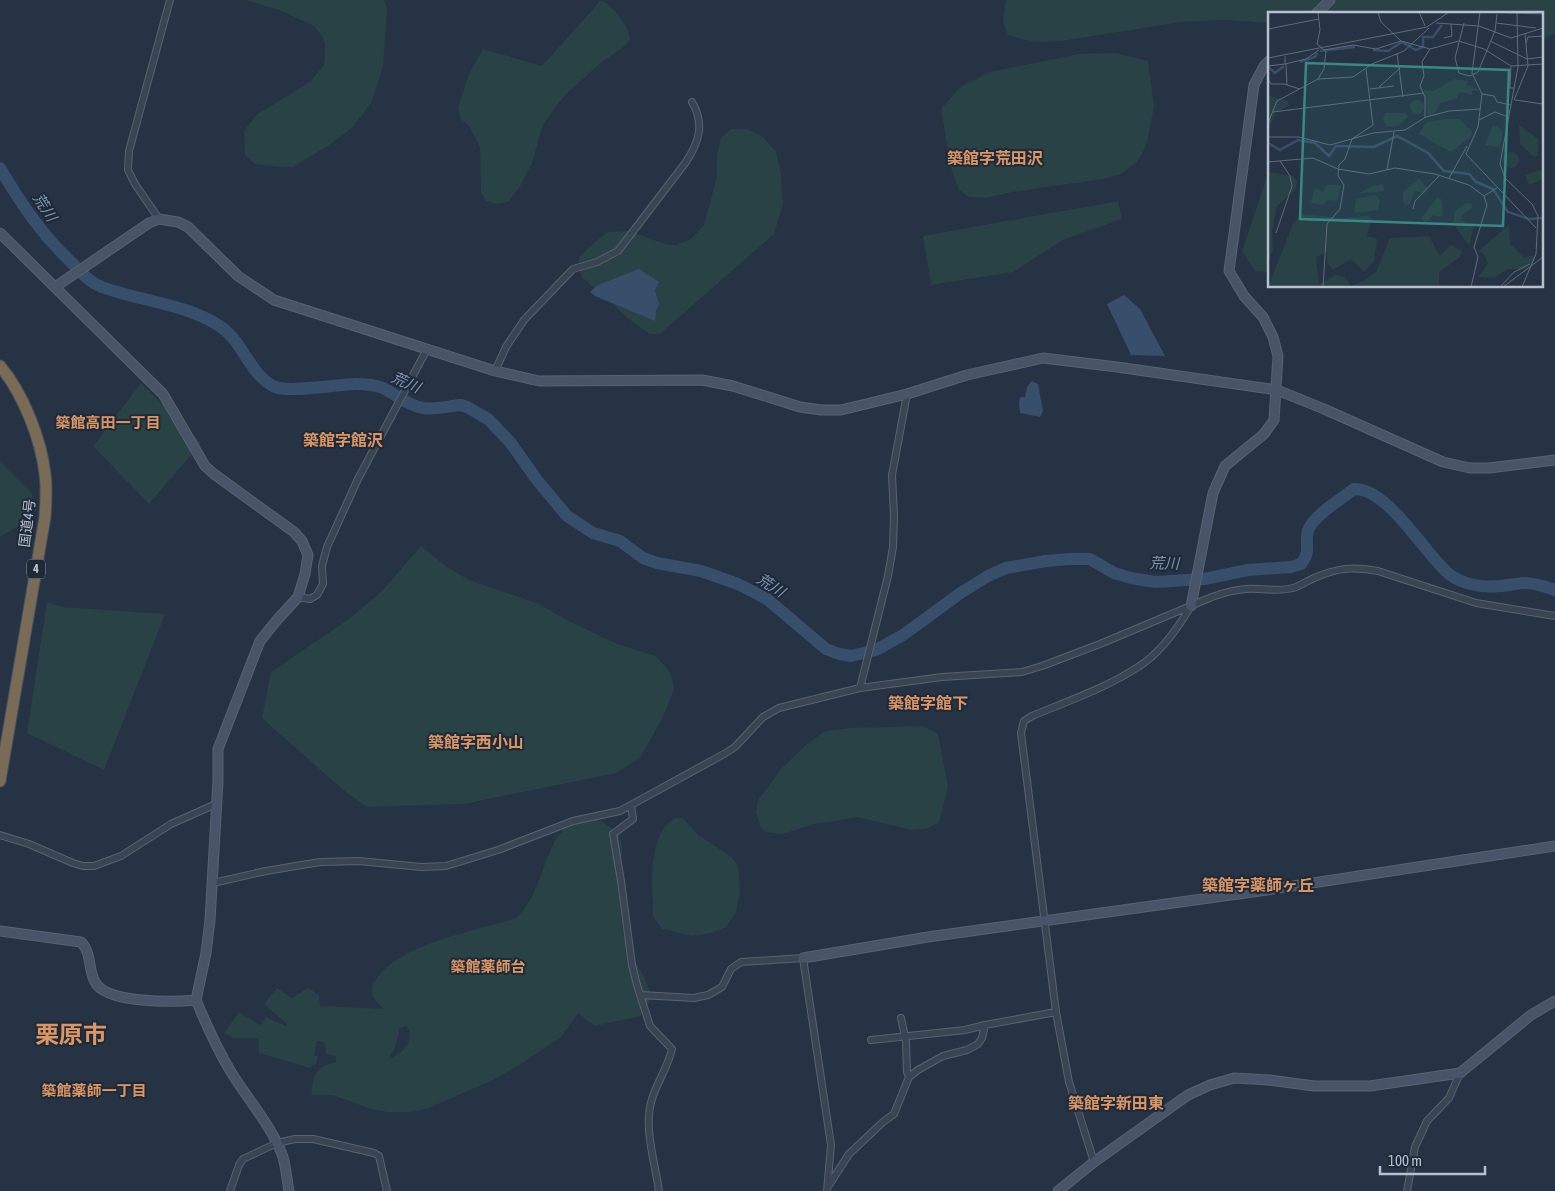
<svg xmlns="http://www.w3.org/2000/svg" width="1555" height="1191" viewBox="0 0 1555 1191" font-family="'Asap Condensed','Noto Sans JP',sans-serif">
  <style>
    .green { fill: #284245; fill-rule: evenodd }
    .water { fill: #384f6c }
    .lines { fill: none; stroke-linecap: round; stroke-linejoin: round }
    .river { stroke: #384f6c; stroke-width: 12 }
    .street-casing { stroke: #586371; stroke-width: 8 }
    .secondary-casing { stroke: #586371; stroke-width: 11 }
    .highway-casing { stroke: #45505e; stroke-width: 13 }
    .street { stroke: #3a4554; stroke-width: 6 }
    .secondary { stroke: #485467; stroke-width: 9 }
    .highway { stroke: #7a6b57; stroke-width: 11 }
    .labels { text-anchor: middle; dominant-baseline: central; stroke-width: 4; stroke-linejoin: round; paint-order: stroke }
    .shield { fill: #1f2a39; stroke: #8993a1; stroke-width: 1 }
    .shield-label { font-size: 12px; font-weight: bold; fill: #b7c0cd }
    .street-label { font-size: 14px; fill: #b7c0cd; stroke: #1f2a39 }
    .water-label { font-size: 15px; font-style: italic; fill: #7d97b6; stroke: #1f2a39 }
    .neighbourhood-label { font-size: 15px; font-weight: bold; fill: #dc9664; stroke: #1f2a39 }
    .quarter-label { font-size: 16px; font-weight: bold; fill: #dc9664; stroke: #1f2a39 }
    .town-label { font-size: 24px; font-weight: bold; fill: #dc9664; stroke: #1f2a39 }
    .inset-river { fill: none; stroke: #384f6c; stroke-width: 2.5 }
    .inset-road { fill: none; stroke: #5f6b7b; stroke-width: 1 }
    .view { fill: #398886; fill-opacity: 0.15; stroke: #398886; stroke-width: 2.5 }
    .inset-edge { fill: none; stroke: #b7c0cd; stroke-width: 2.5 }
  </style>
  <rect width="100%" height="100%" fill="#253344"/>
  <path class="green" d="M 245,0 L 384,0 L 387,9 L 383,67 L 371,103 L 353,127 L 328,146 L 293,167 L 280,167 L 255,164 L 245,155 L 244,131 L 256,115 L 310,82 L 324,65 L 325,56 L 325,44 L 322,36 L 314,26 L 279,10 Z
    M 601,0 C 613,5 630,27 630,40 L 621,49 L 603,61 L 566,94 L 543,124 L 532,163 L 519,188 L 508,202 L 498,204 L 486,201 L 481,192 L 480,147 L 469,126 L 460,118 L 458,108 L 468,76 L 483,49 L 542,66 Z
    M 1006,0 L 1555,0 L 1555,33 L 1541,40 L 1541,14 L 1269,14 L 1269,23 L 1225,20 L 1181,22 L 1062,41 L 1032,42 L 1008,35 L 1003,22 Z
    M 1116,53 L 1148,61 L 1154,106 L 1148,138 L 1144,150 L 1137,162 L 1121,174 L 1103,179 L 1012,192 L 986,198 L 969,197 L 959,190 L 951,168 L 941,109 L 960,87 L 990,72 L 1078,54 Z
    M 731,129 L 747,129 L 763,137 L 776,152 L 781,175 L 783,204 L 774,234 L 660,334 L 650,334 L 630,320 L 582,277 L 578,266 L 579,257 L 595,242 L 608,232 L 629,231 L 665,244 L 676,245 L 691,239 L 704,225 L 717,176 L 717,155 L 721,138 Z
    M 1269,170 L 1269,272 L 1255,271 L 1242,251 Z
    M 1118,201 L 1122,219 L 1063,240 L 1013,272 L 931,285 L 923,236 Z
    M 141,383 L 201,443 L 149,504 L 93,446 Z
    M 0,461 L 32,493 L 33,511 L 17,527 L 0,537 Z
    M 421,546 L 447,567 L 469,580 L 539,604 L 567,620 L 615,643 L 656,656 L 669,671 L 672,678 L 674,689 L 663,717 L 640,758 L 616,773 L 464,804 L 367,807 L 343,790 L 262,718 L 271,672 L 349,619 L 382,591 Z
    M 47,602 L 63,607 L 165,614 L 104,770 L 27,733 Z
    M 923,726 L 938,734 L 948,786 L 939,823 L 926,829 L 912,830 L 857,817 L 831,822 L 818,823 L 783,834 L 766,832 L 761,828 L 756,812 L 758,800 L 782,768 L 806,745 L 825,731 L 850,728 Z
    M 676,818 L 683,818 L 698,835 L 730,856 L 738,865 L 740,891 L 736,912 L 726,927 L 711,933 L 692,936 L 662,929 C 660,925 655,921 653,916 C 652,913 653,908 653,904 C 651,880 650,829 676,818 Z
    M 596,819 C 607,824 620,832 622,845 C 623,853 621,864 620,872 C 620,894 619,918 625,940 C 629,959 656,984 649,1003 C 647,1007 644,1012 641,1016 L 595,1026 L 578,1013 L 561,1037 L 524,1062 L 495,1079 L 429,1108 L 412,1112 L 387,1112 L 368,1108 L 333,1095 L 311,1095 C 314,1074 314,1068 336,1062 L 336,1056 L 326,1054 L 325,1043 L 317,1041 L 314,1055 L 318,1057 L 316,1065 L 313,1065 L 310,1068 L 259,1053 L 258,1038 L 233,1038 L 224,1033 L 239,1012 L 260,1025 L 266,1017 L 286,1026 L 287,1024 L 264,1004 L 277,988 L 292,998 L 308,988 L 319,995 L 320,1006 L 384,1009 C 380,1005 372,999 372,992 C 371,986 374,982 377,978 C 402,943 476,931 516,918 C 538,897 541,867 555,841 C 559,834 565,828 569,822 ZM 406,1026 C 417,1039 401,1056 388,1059 L 394,1051 L 400,1028 Z"/>
  <path class="water" d="M 639,269 L 659,282 L 655,290 L 659,305 L 656,310 L 655,321 L 595,296 L 590,292 L 598,285 Z
    M 1124,295 L 1140,309 L 1165,356 L 1131,355 L 1107,304 Z
    M 1032,381 L 1038,384 L 1043,411 L 1040,417 L 1020,413 L 1019,403 L 1020,397 L 1025,397 L 1027,387 Z"/>
  <g class="lines">
    <path class="river" d="M 0,168 C 21,204 42,235 73,264 C 82,273 90,283 102,287 C 139,301 188,304 221,327 C 243,342 249,373 273,386 C 287,394 338,384 356,384 C 365,384 375,385 383,388 C 396,394 408,406 423,408 C 435,410 449,406 461,405 L 467,407 L 488,419 L 510,442 L 537,480 L 567,516 L 593,533 L 620,541 L 643,558 L 657,563 L 701,571 L 738,584 L 767,599 L 826,649 L 839,654 L 851,656 L 876,650 L 903,635 L 962,592 L 988,576 L 1006,568 L 1046,561 L 1070,559 L 1090,559 L 1114,573 L 1131,578 L 1155,582 L 1204,579 L 1248,570 L 1291,567 L 1301,564 C 1312,550 1304,545 1308,531 C 1311,517 1343,498 1354,489 C 1388,488 1424,553 1449,574 C 1461,584 1483,588 1499,586 C 1508,586 1516,583 1525,583 C 1535,583 1546,587 1555,590"/>
    <g class="street-casing">
      <path id="street" d="M 159,219 L 135,184 L 128,170 L 129,151 L 170,0
        M 495,371 L 506,347 L 524,320 L 573,269 L 597,262 L 618,251 L 686,162 C 699,142 705,124 692,102
        M 298,597 L 310,599 L 317,595 L 323,584 L 322,566 L 327,547 L 358,479 L 427,349
        M 860,688 L 888,576 L 893,547 L 894,516 L 892,475 L 907,394
        M 631,805 L 633,819 L 613,834 L 621,881 L 632,965 L 637,985 L 650,1026 L 672,1049 C 668,1067 657,1082 652,1099 C 643,1127 655,1162 659,1191
        M 0,835 L 29,844 L 73,863 L 83,866 L 94,866 L 121,856 L 171,824 L 216,804
        M 213,883 L 266,871 L 320,862 L 359,861 L 421,867 L 446,866 L 498,850 L 573,821 L 620,811 L 724,754 L 735,747 L 763,717 L 779,708 L 860,688 L 942,677 L 1022,672 L 1042,666 L 1100,644 L 1212,597 C 1223,593 1234,590 1246,589 C 1261,588 1278,592 1293,588 C 1300,586 1307,581 1314,578 C 1337,568 1354,566 1378,571 L 1476,603 L 1555,616
        M 641,995 L 694,998 L 708,995 L 722,987 L 731,969 L 741,962 L 803,958 L 831,1145 L 827,1191
        M 901,1018 L 906,1041 L 907,1072 L 909,1077
        M 871,1040 L 965,1030 L 985,1025 L 1056,1012
        M 1094,1162 L 1069,1082 L 1056,1012 L 1021,733 L 1024,721 L 1032,716 C 1068,701 1106,688 1138,667 C 1161,653 1178,628 1191,606
        M 829,1185 L 849,1154 L 883,1122 L 894,1114 L 909,1077 L 918,1070 L 943,1056 L 967,1050 L 978,1044 L 982,1038 L 985,1025
        M 230,1191 L 239,1165 L 243,1159 L 277,1143 L 295,1139 L 313,1139 L 374,1153 L 379,1156 L 387,1191
        M 1407,1191 L 1415,1147 L 1427,1121 L 1449,1098 L 1460,1073"/>
    </g>
    <g class="secondary-casing">
      <path id="secondary" d="M 1316,14 L 1330,0
        M 0,233 L 163,394 L 205,466 L 214,474 L 294,532 L 302,541 L 308,555 L 305,574 L 298,597 L 277,620 L 260,641 L 218,749 L 218,781 L 210,920 L 206,953 L 196,1000
        M 55,287 L 149,223 L 159,219 L 178,222 L 188,227 L 238,276 L 274,300 L 495,371 L 539,381 L 702,380 L 733,386 L 800,407 L 821,410 L 841,410 L 907,394 L 967,375 L 1043,358 L 1117,367 L 1277,390 L 1324,409 L 1443,462 L 1470,468 L 1489,468 L 1555,460
        M 1191,606 L 1213,493 L 1225,466 L 1264,434 L 1274,420 L 1278,356 L 1273,337 L 1263,317 L 1244,296 L 1229,271 L 1254,85 L 1264,66 L 1269,61
        M 0,931 L 81,942 C 92,953 88,970 95,982 C 106,1004 175,1002 196,1000 C 206,1024 217,1049 231,1072 C 248,1100 272,1126 283,1157 C 286,1168 287,1180 289,1191
        M 803,958 L 928,937 L 1260,891 L 1555,846
        M 1058,1191 L 1094,1162 L 1188,1095 L 1210,1085 L 1234,1078 L 1269,1080 L 1314,1086 L 1370,1086 L 1460,1073 L 1531,1015 L 1555,1001"/>
    </g>
    <g class="highway-casing">
      <path id="highway" d="M 0,366 C 23,393 41,439 45,474 C 47,488 46,503 45,517 L 0,781"/>
    </g>
    <use href="#street" class="street"/>
    <use href="#secondary" class="secondary"/>
    <use href="#highway" class="highway"/>
  </g>
  <g class="labels">
    <rect class="shield" x="27" y="559.5" width="18" height="19" rx="4"/>
    <g class="shield-label">
      <text x="36" y="569">4</text>
    </g>
    <g class="street-label">
      <text transform="translate(27 523) rotate(-83)">国道4号</text>
    </g>
    <g class="water-label">
      <text transform="translate(45 207) rotate(57)">荒川</text>
      <text transform="translate(406 382) rotate(24)">荒川</text>
      <text transform="translate(1164 563) rotate(1)">荒川</text>
      <text transform="translate(771 585) rotate(33)">荒川</text>
    </g>
    <g class="neighbourhood-label">
      <text x="108" y="422">築館高田一丁目</text>
      <text x="488" y="966">築館薬師台</text>
      <text x="94" y="1090">築館薬師一丁目</text>
    </g>
    <g class="quarter-label">
      <text x="995" y="158">築館字荒田沢</text>
      <text x="343" y="440">築館字館沢</text>
      <text x="928" y="703">築館字館下</text>
      <text x="476" y="742">築館字西小山</text>
      <text x="1258" y="885">築館字薬師ヶ丘</text>
      <text x="1116" y="1103">築館字新田東</text>
    </g>
    <g class="town-label">
      <text x="71" y="1034">栗原市</text>
    </g>
  </g>
  <g transform="translate(1268 12)">
    <rect width="275" height="275" fill="#253344"/>
    <path d="M 187,67 L 200,69 L 198,76 L 200,73 L 211,78 L 204,79 L 204,83 L 191,80 L 189,86 L 172,91 L 165,104 L 159,103 L 156,78 L 165,79 ZM 0,83 L 20,89 L 21,94 L 8,100 L 0,119 ZM142 95a7 7 0 1 1 14 0a7 7 0 1 1-14 0ZM 118,101 L 137,101 L 140,104 L 131,114 L 118,115 L 115,107 ZM 178,107 L 191,107 L 204,119 L 203,125 L 183,140 L 151,122 L 158,110 ZM 225,113 L 235,118 L 232,135 L 217,133 ZM 251,113 L 270,127 L 270,144 L 265,144 L 252,132 ZM235 148a8 8 0 1 1 16 0a8 8 0 1 1-16 0ZM 273,157 L 275,167 L 261,173 L 257,163 ZM 0,160 L 25,164 L 29,169 L 28,177 L 9,194 L 4,219 L 5,238 L 0,251 ZM 151,167 L 161,177 L 157,181 L 146,179 L 142,192 L 138,194 L 135,190 L 135,180 ZM 115,172 L 116,179 L 90,182 L 104,174 ZM 59,173 L 73,173 L 69,189 L 59,188 L 56,193 L 43,191 L 46,178 L 49,176 L 55,180 ZM 107,183 L 112,187 L 110,198 L 86,201 L 88,187 ZM 170,185 L 173,187 L 175,202 L 172,205 L 165,203 L 157,211 L 153,206 ZM 198,191 L 203,191 L 204,196 L 194,203 L 193,208 L 206,215 L 201,234 L 185,211 L 187,199 ZM 34,202 L 75,206 L 101,204 L 104,206 L 99,224 L 109,227 L 106,249 L 96,260 L 83,247 L 65,258 L 59,251 L 59,240 L 48,245 L 51,272 L 67,263 L 77,265 L 83,274 L 97,268 L 108,260 L 122,226 L 161,224 L 172,244 L 182,233 L 194,239 L 192,245 L 171,260 L 171,273 L 191,275 L 0,275 L 25,212 ZM 241,213 L 242,232 L 256,245 L 267,243 L 267,249 L 256,257 L 240,257 L 226,266 L 210,265 L 220,251 L 214,240 L 209,240 Z" fill="#284245"/>
    <path class="inset-river" d="M 105,38 L 120,39 L 134,30 L 148,38 L 155,35 L 155,25 L 165,25 L 174,13M 52,39 L 87,35M 32,50 L 47,45 L 49,41M 0,55 L 7,61 L 16,54M 0,131 L 12,138 L 30,128 L 47,131 L 61,144 L 68,134 L 106,135 L 129,124 L 160,141 L 176,159 L 201,162 L 208,170 L 225,177 L 240,200 L 261,207 L 275,206"/>
    <path class="inset-road" d="M 50,0 L 52,18 L 49,32 L 56,38 L 85,33 L 108,37 L 133,29M 110,0 L 113,10 L 133,29 L 162,37 L 191,29 L 216,37 L 243,54 L 275,52M 151,0 L 157,14M 212,0 L 204,61 L 214,82 L 226,84 L 229,90 L 243,93M 216,0 L 275,2M 249,0 L 250,55 L 232,152 L 237,166 L 264,192 L 270,204 L 268,242 L 254,275M 168,11 L 211,14 L 243,26 L 275,16M 196,11 L 187,46 L 191,61 L 202,64 L 210,60 L 227,19 L 229,2M 228,11 L 268,16M 0,17 L 51,7M 176,26 L 184,24 L 183,12M 222,29 L 259,47 L 275,45M 258,31 L 260,25 L 275,24M 129,42 L 135,85M 17,44 L 17,52 L 38,47 L 51,38M 0,46 L 159,15 L 181,0M 18,52 L 19,73M 0,54 L 17,52M 243,54 L 242,76 L 246,76M 0,67 L 3,72 L 16,72 L 32,77M 50,67 L 56,57 L 58,39M 111,75 L 132,56M 102,77 L 126,74M 214,82 L 210,115 L 198,142 L 268,216M 246,88 L 260,54 L 257,22M 247,88 L 275,92M 5,100 L 156,81M 157,106 L 157,85 L 152,74 L 156,64 L 154,50 L 162,37M 211,108 L 227,100 L 240,105M 0,111 L 9,89 L 50,67 L 85,65 L 104,52 L 136,39 L 161,16M 0,125 L 31,125 L 62,133 L 105,121 L 137,118 L 158,105 L 181,99 L 212,97M 0,150 L 45,146 L 70,157 L 101,162 L 127,156 L 167,162 L 201,173 L 216,184 L 229,176M 119,158 L 126,120M 181,166 L 199,134M 145,197 L 147,189 L 172,163M 8,221 L 24,174 L 22,164 L 12,149M 55,275 L 59,212 L 72,197 L 76,173 L 70,164 L 71,153 L 77,147 L 84,127 L 105,113 L 98,57M 203,275 L 210,245 L 206,235 L 219,193 L 216,184M 232,275 L 246,260 L 262,252M 235,275 L 275,245"/>
    <path class="view" d="M 38,51 L 241,58 L 235,214 L 32,207 Z"/>
    <rect width="275" height="275" class="inset-edge"/>
  </g>
  <path d="M1380 1166v8h105v-8" fill="none" stroke="#b7c0cd" stroke-width="2.5"/>
  <text x="1388" y="1166" font-size="15" fill="#b7c0cd" stroke="#1f2a39" stroke-width="4" paint-order="stroke">100 m</text>
</svg>
